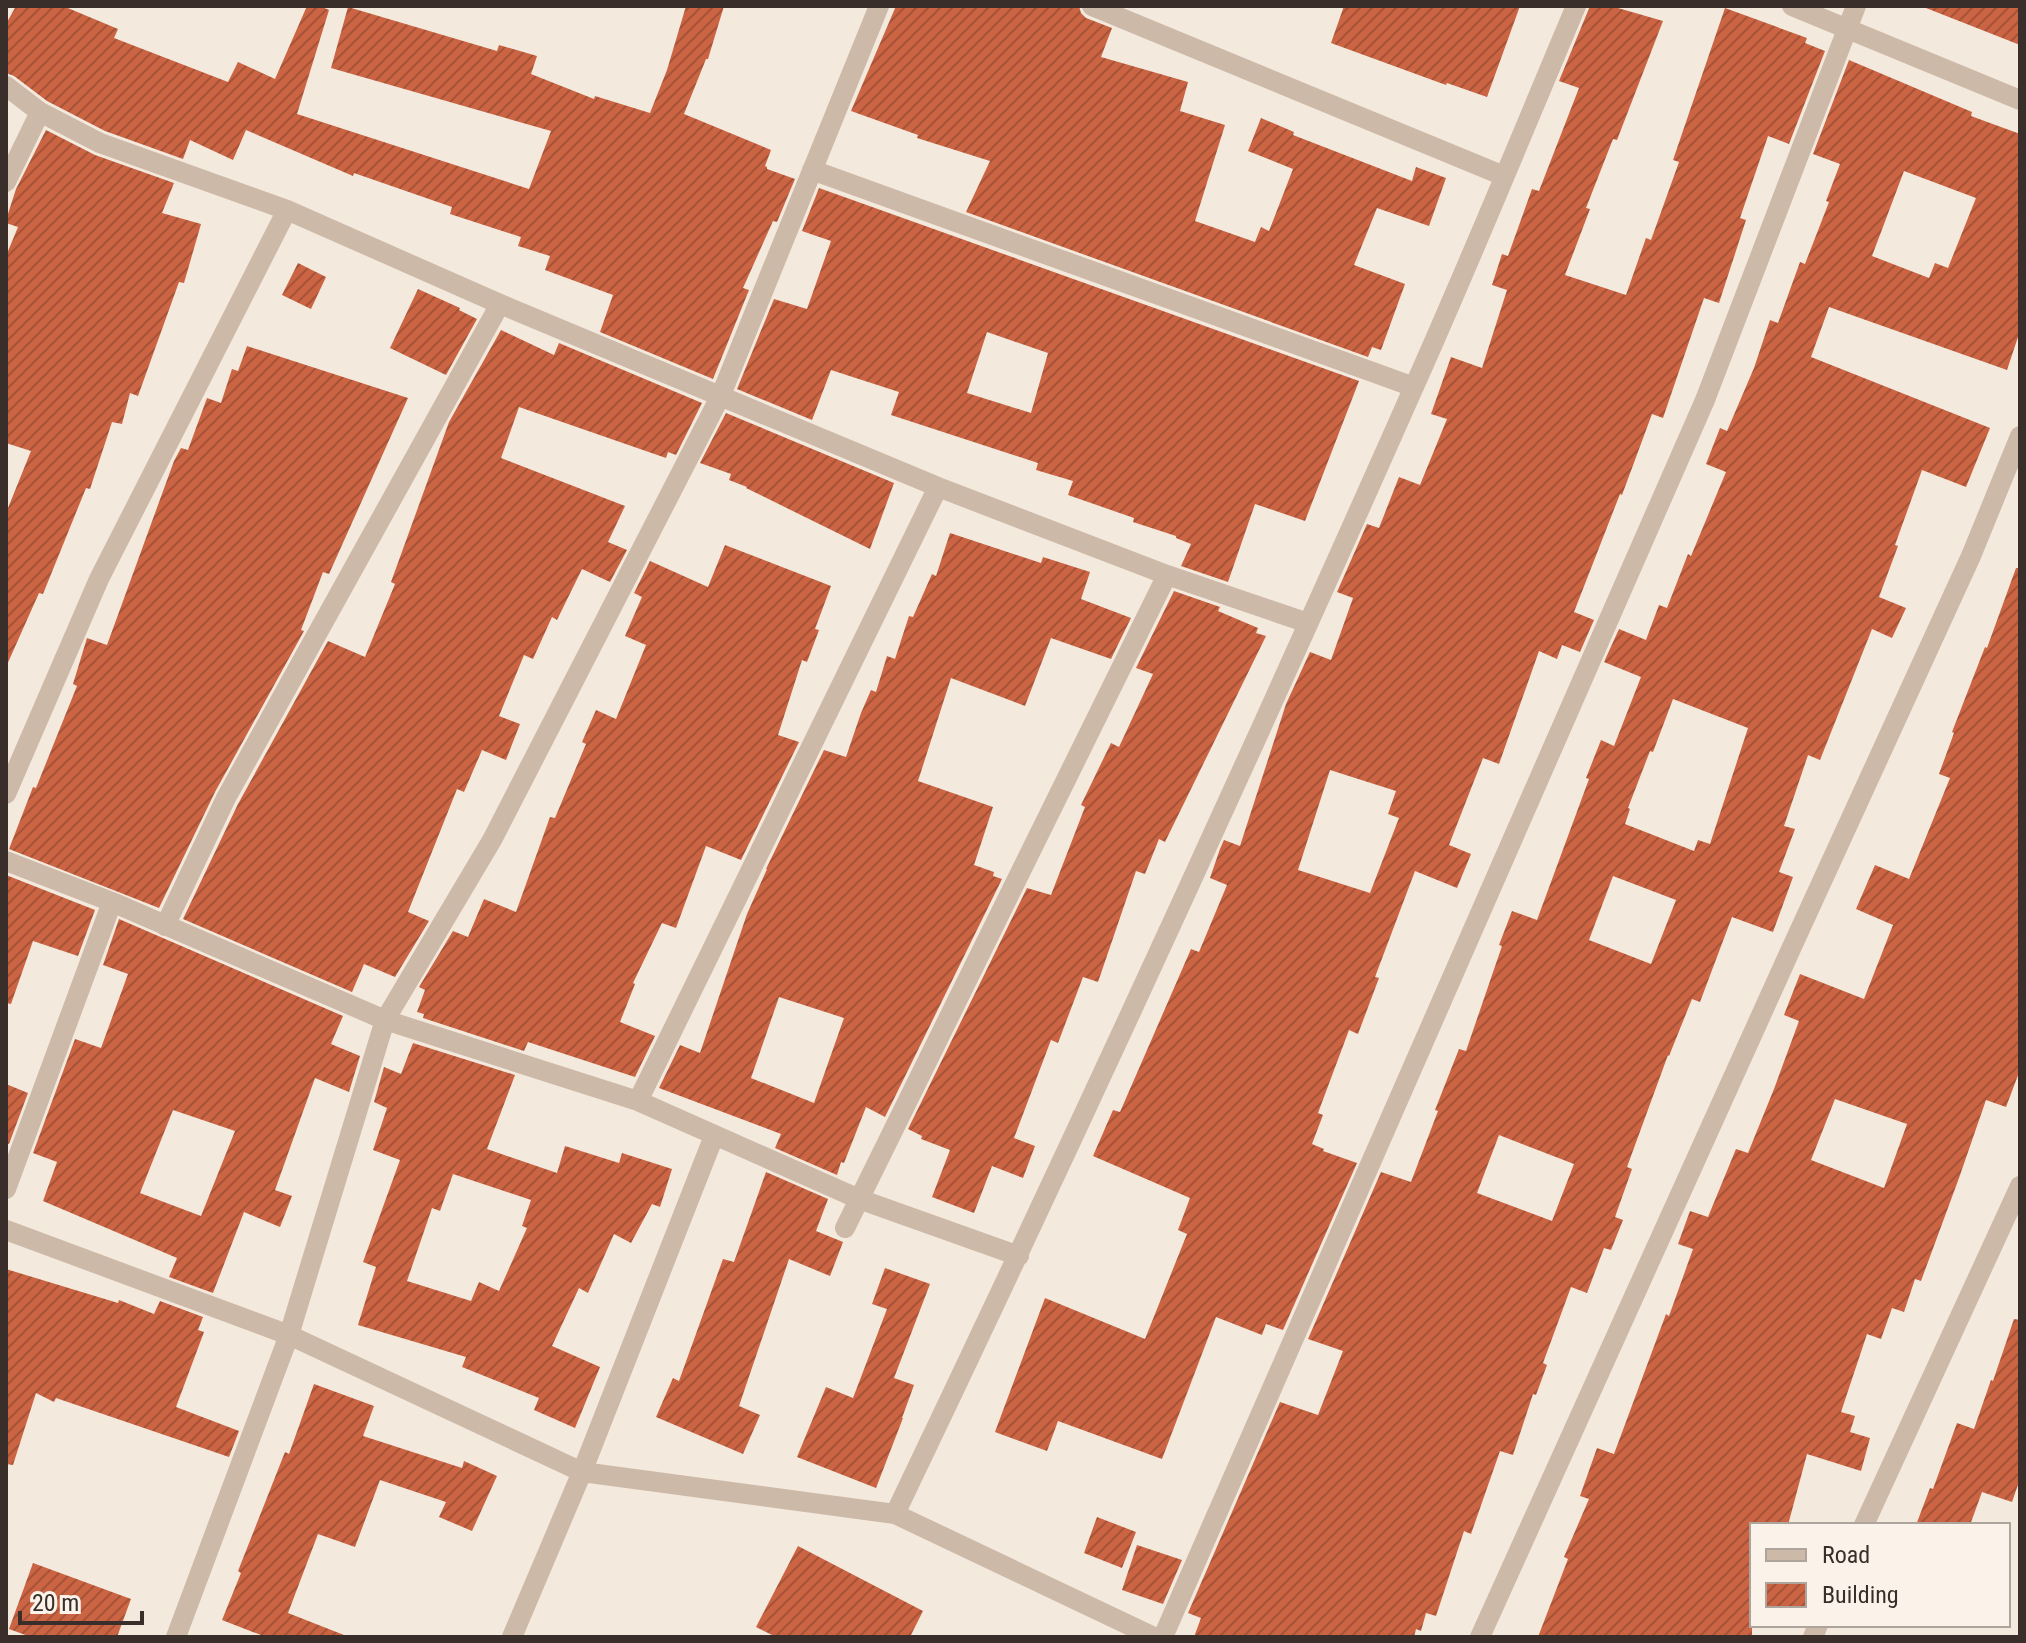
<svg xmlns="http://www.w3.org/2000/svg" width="2026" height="1643" viewBox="0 0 2026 1643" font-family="'Roboto Condensed',sans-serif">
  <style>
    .building { fill: url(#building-hatch); fill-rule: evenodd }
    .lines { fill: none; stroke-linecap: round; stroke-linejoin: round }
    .street { stroke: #cdb9a8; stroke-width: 20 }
  </style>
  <defs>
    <pattern id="building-hatch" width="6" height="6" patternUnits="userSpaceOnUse" patternTransform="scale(2)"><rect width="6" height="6" fill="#cb6443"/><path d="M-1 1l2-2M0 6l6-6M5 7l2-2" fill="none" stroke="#a65338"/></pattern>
  </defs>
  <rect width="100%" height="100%" fill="#f4e9dd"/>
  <path class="building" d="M 16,6 L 63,6 L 118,29 L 114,38 L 228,82 L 238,62 L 275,79 L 307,6 L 320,6 L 329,10 L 297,114 L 529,189 L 551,131 L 331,68 L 348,7 L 497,51 L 499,45 L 537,56 L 531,74 L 594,99 L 595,96 L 650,113 L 667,70 L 686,6 L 724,6 L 708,59 L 706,59 L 684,114 L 771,150 L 765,166 L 767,167 L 767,169 L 795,179 L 777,222 L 773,221 L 743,288 L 749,290 L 713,379 L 600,332 L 613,295 L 545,270 L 550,256 L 518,246 L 521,237 L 450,214 L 452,207 L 354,173 L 353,176 L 246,130 L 233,160 L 190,140 L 183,159 L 105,131 L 47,101 L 14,76 L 6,73 L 6,24 Z
    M 896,6 L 1079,6 L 1081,13 L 1086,18 L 1112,28 L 1101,57 L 1188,82 L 1180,111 L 1225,125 L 1195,221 L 1255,242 L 1261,227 L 1269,231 L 1293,169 L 1248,151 L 1261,118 L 1294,132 L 1293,135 L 1412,181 L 1416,167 L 1446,178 L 1429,226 L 1377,208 L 1354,265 L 1405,284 L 1381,350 L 1372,347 L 1368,357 L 966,212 L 990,161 L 917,138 L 918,135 L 851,111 Z
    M 1344,6 L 1520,6 L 1487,97 L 1447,83 L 1446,85 L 1331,43 Z
    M 1590,6 L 1611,6 L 1663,21 L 1617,140 L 1613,139 L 1586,208 L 1590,209 L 1565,275 L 1626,295 L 1646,238 L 1651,240 L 1679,162 L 1673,160 L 1725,8 L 1807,38 L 1805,43 L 1825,51 L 1789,144 L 1768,136 L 1740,218 L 1746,220 L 1719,303 L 1704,298 L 1663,418 L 1652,414 L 1622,495 L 1620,494 L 1574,612 L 1594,620 L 1580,652 L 1562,645 L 1557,659 L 1539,651 L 1499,764 L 1483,758 L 1449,845 L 1471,854 L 1457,888 L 1415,871 L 1375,977 L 1379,978 L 1358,1034 L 1349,1030 L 1318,1113 L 1323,1115 L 1312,1144 L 1324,1149 L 1323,1151 L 1357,1163 L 1283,1330 L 1266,1324 L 1262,1335 L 1216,1317 L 1162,1459 L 1058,1421 L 1047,1451 L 995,1432 L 1045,1298 L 1145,1339 L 1187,1234 L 1178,1230 L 1190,1198 L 1093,1156 L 1113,1110 L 1120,1112 L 1191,949 L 1199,952 L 1227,885 L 1210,878 L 1220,849 L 1224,840 L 1240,846 L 1286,704 L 1310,652 L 1331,660 L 1353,598 L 1337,592 L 1367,524 L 1379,528 L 1399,477 L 1420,485 L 1447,419 L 1431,414 L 1451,357 L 1482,368 L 1507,290 L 1492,285 L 1502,254 L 1508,256 L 1532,189 L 1539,191 L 1579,88 L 1559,81 ZM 1330,770 L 1396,791 L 1388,814 L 1399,818 L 1370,893 L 1298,870 Z
    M 1926,6 L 2020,6 L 2020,45 L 1926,8 Z
    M 1849,60 L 1972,112 L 1971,116 L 2020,134 L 2020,331 L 2007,370 L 1829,307 L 1811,357 L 1990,428 L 1966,487 L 1922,470 L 1895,545 L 1898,546 L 1879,597 L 1906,608 L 1892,638 L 1872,629 L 1820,760 L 1808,755 L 1784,826 L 1795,829 L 1779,872 L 1793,877 L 1773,932 L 1732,917 L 1700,1002 L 1692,999 L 1669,1056 L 1668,1055 L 1627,1167 L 1632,1169 L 1615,1217 L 1623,1220 L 1611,1250 L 1604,1248 L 1587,1293 L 1571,1287 L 1543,1363 L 1547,1365 L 1536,1395 L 1533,1394 L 1513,1455 L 1500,1451 L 1471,1534 L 1464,1531 L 1436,1616 L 1426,1613 L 1421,1631 L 1416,1629 L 1414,1637 L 1194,1637 L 1201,1618 L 1188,1613 L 1280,1402 L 1318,1415 L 1343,1351 L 1308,1339 L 1381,1172 L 1411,1182 L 1438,1111 L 1435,1110 L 1459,1049 L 1466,1051 L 1502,946 L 1499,945 L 1512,911 L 1537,920 L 1589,779 L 1586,778 L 1601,740 L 1614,746 L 1641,677 L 1604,662 L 1619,629 L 1646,640 L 1659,605 L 1667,608 L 1688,554 L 1691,556 L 1726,472 L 1706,464 L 1720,428 L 1727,431 L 1754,368 L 1770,320 L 1778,323 L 1800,262 L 1805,264 L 1829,202 L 1826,201 L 1840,164 L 1813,154 ZM 1904,171 L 1976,198 L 1948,268 L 1935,263 L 1929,278 L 1872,256 ZM 1673,699 L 1748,728 L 1710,844 L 1698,840 L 1694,851 L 1625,824 L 1630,809 L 1628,808 L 1650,751 L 1653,752 ZM 1613,876 L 1676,900 L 1651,964 L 1589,940 ZM 1499,1135 L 1574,1164 L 1552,1221 L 1477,1193 Z
    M 46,130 L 95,155 L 174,183 L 162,213 L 201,224 L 184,283 L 179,282 L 138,396 L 130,393 L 122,424 L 112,422 L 90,489 L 86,488 L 43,594 L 39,593 L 6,667 L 6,513 L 31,451 L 6,443 L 6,256 L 18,227 L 6,223 L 6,220 L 16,189 Z
    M 819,188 L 1359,381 L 1305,521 L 1255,504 L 1228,582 L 1181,566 L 1191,544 L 1176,538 L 1176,536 L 1133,522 L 1134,518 L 1068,495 L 1073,481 L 1036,470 L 1038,463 L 891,415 L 899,392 L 831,370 L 812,420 L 737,389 L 774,299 L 807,309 L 831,241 L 802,231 ZM 987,332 L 1048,353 L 1031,413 L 967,393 Z
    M 298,263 L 326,277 L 311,309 L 282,295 Z
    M 418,289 L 460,308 L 459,310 L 477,319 L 446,375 L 390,348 Z
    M 501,330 L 554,355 L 559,343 L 702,403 L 676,455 L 668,452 L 666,458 L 519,407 L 501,458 L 625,506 L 608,542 L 627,550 L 610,582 L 582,569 L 557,620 L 552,617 L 533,659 L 524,655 L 499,716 L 520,724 L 506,760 L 482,750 L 464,792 L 457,789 L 408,912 L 429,921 L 395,977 L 364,964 L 352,992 L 183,919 L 238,804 L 328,641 L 365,657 L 395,584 L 391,582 L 449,422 Z
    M 247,346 L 408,398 L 329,574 L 323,572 L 301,630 L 304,631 L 215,792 L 159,908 L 9,849 L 33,787 L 36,788 L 77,686 L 73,684 L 87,638 L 107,645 L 174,461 L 181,448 L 188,450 L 207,398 L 221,403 L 232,369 L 238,371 Z
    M 726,413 L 894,483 L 870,549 L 746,488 L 747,487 L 729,480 L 731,474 L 700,463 Z
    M 950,533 L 1041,563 L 1043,557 L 1090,572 L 1081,599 L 1131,618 L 1111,659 L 1051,638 L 1025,706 L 951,678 L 918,781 L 993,807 L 974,865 L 994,872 L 993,876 L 1002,879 L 885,1117 L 866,1107 L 844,1163 L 841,1162 L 837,1175 L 775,1148 L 781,1134 L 659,1088 L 680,1045 L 700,1053 L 747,914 L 767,869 L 766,869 L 824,750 L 846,757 L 861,713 L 871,690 L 876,692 L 887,656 L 895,659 L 909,616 L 913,617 L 932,574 L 936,576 ZM 779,997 L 844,1018 L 814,1103 L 751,1078 Z
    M 725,545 L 831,586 L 815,629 L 819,630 L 807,662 L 802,660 L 778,735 L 799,742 L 741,860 L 706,846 L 676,928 L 662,923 L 633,983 L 635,984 L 620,1022 L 655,1036 L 635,1077 L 528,1042 L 524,1051 L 423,1018 L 424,1014 L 417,1012 L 425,990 L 419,987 L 453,931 L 468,937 L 484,899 L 516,912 L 550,817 L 555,818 L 586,744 L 582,742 L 596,710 L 616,719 L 646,645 L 625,636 L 642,597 L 634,593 L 650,561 L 708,587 Z
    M 2016,568 L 2020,568 L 2020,1070 L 2006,1107 L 1986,1100 L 1959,1178 L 1921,1281 L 1915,1279 L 1904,1312 L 1892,1308 L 1881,1339 L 1867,1334 L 1841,1412 L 1855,1416 L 1850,1432 L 1870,1438 L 1861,1471 L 1807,1454 L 1788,1525 L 1752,1525 L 1752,1637 L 1538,1637 L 1568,1559 L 1564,1557 L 1589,1499 L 1580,1496 L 1597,1448 L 1614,1454 L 1666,1314 L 1669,1316 L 1693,1249 L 1678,1244 L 1690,1211 L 1708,1217 L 1736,1149 L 1748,1153 L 1774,1089 L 1799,1021 L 1784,1015 L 1800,974 L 1864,999 L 1893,925 L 1856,909 L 1875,865 L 1909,879 L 1950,778 L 1939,774 L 1954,733 L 1952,732 L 1985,647 L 1987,648 ZM 1835,1099 L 1907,1124 L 1884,1188 L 1811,1160 Z
    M 1174,591 L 1220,607 L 1218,611 L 1258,628 L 1256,633 L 1266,636 L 1165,842 L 1159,839 L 1145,874 L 1136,871 L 1098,982 L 1083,977 L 1058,1043 L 1051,1040 L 1014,1138 L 1035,1146 L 1023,1178 L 992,1166 L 974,1213 L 932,1197 L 950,1150 L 921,1139 L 922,1136 L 908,1129 L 1027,888 L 1051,895 L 1085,807 L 1081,805 L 1111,743 L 1119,747 L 1153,674 L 1136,668 Z
    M 6,875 L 95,910 L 78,956 L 33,941 L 11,1004 L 6,1003 Z
    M 119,919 L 343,1016 L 331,1044 L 360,1056 L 349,1092 L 315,1078 L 275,1190 L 292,1196 L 280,1227 L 244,1212 L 213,1293 L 169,1277 L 177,1258 L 43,1201 L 57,1162 L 33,1153 L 75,1039 L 101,1048 L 128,974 L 103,965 ZM 173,1110 L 235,1131 L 201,1216 L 140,1193 Z
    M 413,1043 L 515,1075 L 487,1149 L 557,1173 L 565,1146 L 619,1163 L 622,1153 L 672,1169 L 660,1207 L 652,1204 L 631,1243 L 614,1234 L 588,1293 L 579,1288 L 552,1346 L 600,1367 L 575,1428 L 534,1410 L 539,1398 L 462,1367 L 466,1357 L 358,1325 L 376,1267 L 363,1262 L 400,1160 L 373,1150 L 387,1108 L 374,1102 L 384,1067 L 401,1074 ZM 453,1174 L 531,1200 L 522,1226 L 527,1228 L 499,1291 L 479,1282 L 471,1301 L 407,1281 L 432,1208 L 440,1211 Z
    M 6,1084 L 28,1093 L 9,1144 L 6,1143 Z
    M 766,1172 L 828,1199 L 816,1231 L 843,1242 L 830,1276 L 789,1259 L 739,1406 L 760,1415 L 743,1454 L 656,1417 L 673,1378 L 679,1381 L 723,1259 L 734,1262 Z
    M 885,1268 L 930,1284 L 894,1378 L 914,1385 L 902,1418 L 903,1418 L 876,1488 L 797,1457 L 826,1387 L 853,1398 L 887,1309 L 872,1304 Z
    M 6,1269 L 118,1303 L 119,1300 L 154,1314 L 160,1301 L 203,1317 L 198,1330 L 204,1332 L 176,1407 L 239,1431 L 229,1457 L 56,1398 L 54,1402 L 36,1393 L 13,1465 L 6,1464 Z
    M 2014,1319 L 2020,1320 L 2020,1479 L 2012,1502 L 1982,1492 L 1970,1525 L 1916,1525 L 1930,1488 L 1933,1489 L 1957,1423 L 1974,1429 L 1991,1380 L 1993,1381 Z
    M 314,1384 L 374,1406 L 363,1436 L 462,1468 L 464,1461 L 497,1476 L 472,1531 L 439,1517 L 446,1502 L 380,1480 L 355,1547 L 318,1534 L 288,1613 L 344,1635 L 344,1637 L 266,1637 L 222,1620 L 241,1573 L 238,1571 L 285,1452 L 289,1454 Z
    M 1097,1517 L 1136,1532 L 1122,1568 L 1084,1553 Z
    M 1137,1545 L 1182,1560 L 1163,1604 L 1122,1590 Z
    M 798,1546 L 923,1611 L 910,1637 L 776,1637 L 756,1627 Z
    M 33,1563 L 131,1599 L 117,1637 L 31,1637 L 9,1629 Z"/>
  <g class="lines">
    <path class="street" d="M 1092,6 L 1504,176
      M 1792,6 L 2020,100
      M 6,86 L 40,112 L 100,143 L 287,210 L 500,304 L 938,487 L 1167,575 L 1308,623
      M 812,170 L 1414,387
      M 6,182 L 40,112
      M 938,487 L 638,1101 L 859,1199 L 1019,1256
      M 6,794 L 99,579 L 287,210
      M 6,861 L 112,902 L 385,1020 L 638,1101
      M 165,926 L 226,798 L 500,304
      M 6,1189 L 112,902
      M 845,1228 L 1167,575
      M 6,1230 L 289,1335 L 582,1472 L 895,1514 L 1154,1637
      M 895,1514 C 1073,1142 1246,766 1413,389 C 1470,262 1522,134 1576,6
      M 1864,1525 L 2020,1186
      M 176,1637 L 289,1335 L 385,1020 L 492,840 L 721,395 L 879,6
      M 512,1637 L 582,1472 L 714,1136
      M 1163,1637 L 1705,400 L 1856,6
      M 1480,1637 L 1791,949 L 1971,556 L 2020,436
      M 1813,1637 L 1818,1625"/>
  </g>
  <rect width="2026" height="1643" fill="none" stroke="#392e29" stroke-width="16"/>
  <rect x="1750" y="1523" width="260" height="104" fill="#fbf3ea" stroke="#ada49d" stroke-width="2"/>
  <rect x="1766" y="1549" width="40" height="12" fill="#cdb9a8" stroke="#ada49d" stroke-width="2"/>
  <text x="1822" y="1563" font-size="24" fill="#392e29">Road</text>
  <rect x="1766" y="1583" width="40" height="24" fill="url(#building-hatch)" stroke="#ada49d" stroke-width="2"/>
  <text x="1822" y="1603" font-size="24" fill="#392e29">Building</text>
  <path d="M20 1611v12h122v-12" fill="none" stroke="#392e29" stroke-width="4"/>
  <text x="32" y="1611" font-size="24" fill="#392e29" stroke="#fbf3ea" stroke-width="6" paint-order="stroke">20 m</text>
</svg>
